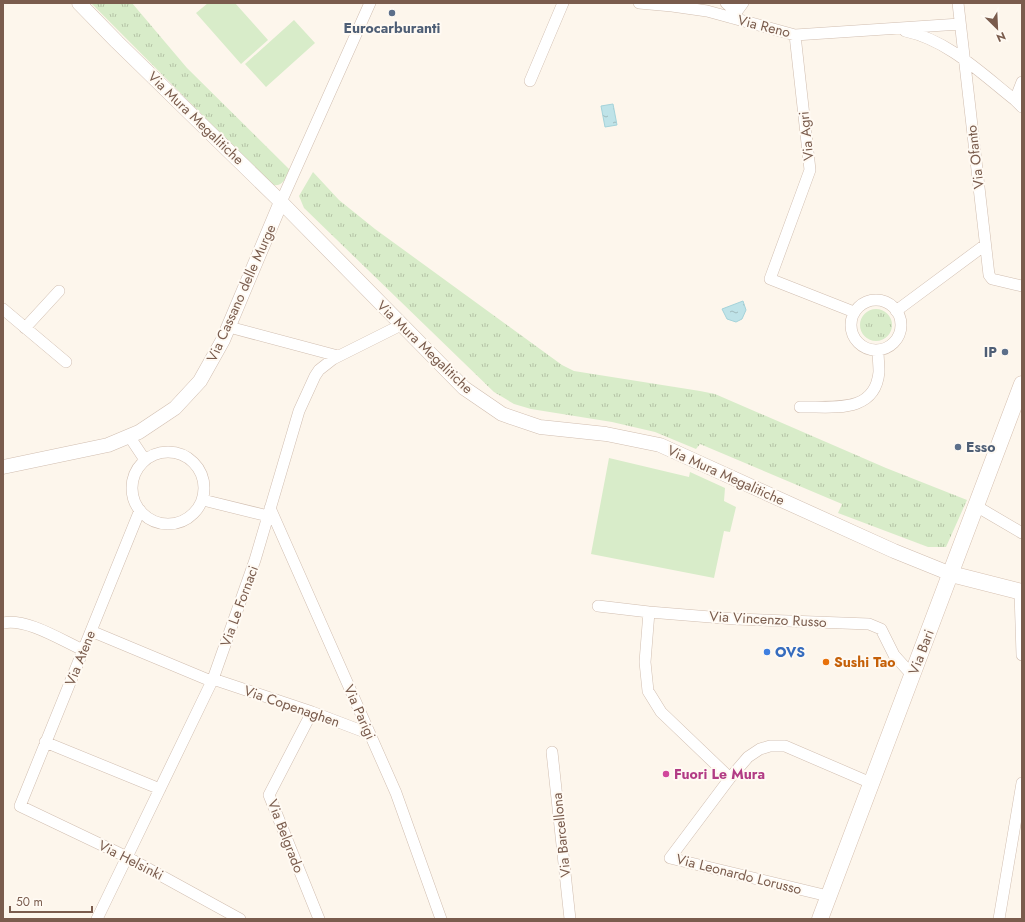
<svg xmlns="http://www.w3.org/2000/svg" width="1025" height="922" viewBox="0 0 1025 922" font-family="Jost,sans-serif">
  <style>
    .green { fill: #d8ecc9 }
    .park { fill: url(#park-tufts) }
    .water { fill: url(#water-ripples); stroke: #a5d3da }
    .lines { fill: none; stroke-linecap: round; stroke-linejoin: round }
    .minor-casing { stroke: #d1beb0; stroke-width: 12 }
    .tertiary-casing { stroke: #d1beb0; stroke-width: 15 }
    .secondary-casing { stroke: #d6c0b0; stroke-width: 17 }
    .minor { stroke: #fff; stroke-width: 11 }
    .tertiary { stroke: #fff; stroke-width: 14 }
    .secondary { stroke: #fff; stroke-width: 16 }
    .service-dot { fill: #5c6f8a; stroke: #fffaf3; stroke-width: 1.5 }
    .shop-dot { fill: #3f7fe0; stroke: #fffaf3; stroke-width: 1.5 }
    .food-dot { fill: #e8710a; stroke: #fffaf3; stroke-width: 1.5 }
    .hotel-dot { fill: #d1479c; stroke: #fffaf3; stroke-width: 1.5 }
    .labels { text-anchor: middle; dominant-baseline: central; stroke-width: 4; stroke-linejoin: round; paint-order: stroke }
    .street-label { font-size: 14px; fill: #7a5c4d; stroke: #fffaf3 }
    .service-label { font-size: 14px; font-weight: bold; fill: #4e5e75; stroke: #fffaf3 }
    .shop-label { font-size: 14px; font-weight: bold; fill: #366cbe; stroke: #fffaf3; text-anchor: start }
    .food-label { font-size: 14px; font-weight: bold; fill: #c56008; stroke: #fffaf3; text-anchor: start }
    .hotel-label { font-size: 14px; font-weight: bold; fill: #b23c85; stroke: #fffaf3; text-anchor: start }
  </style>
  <defs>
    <pattern id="park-tufts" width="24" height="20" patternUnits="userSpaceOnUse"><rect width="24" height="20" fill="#d8ecc9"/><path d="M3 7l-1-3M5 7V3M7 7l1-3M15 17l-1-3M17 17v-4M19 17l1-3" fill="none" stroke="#b4c2a5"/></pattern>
    <pattern id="water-ripples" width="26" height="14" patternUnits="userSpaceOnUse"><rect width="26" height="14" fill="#bfe3e8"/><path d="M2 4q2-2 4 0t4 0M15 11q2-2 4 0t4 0" fill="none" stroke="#a0bbbe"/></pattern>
  </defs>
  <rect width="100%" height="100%" fill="#fdf6ec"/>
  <path class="green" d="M 208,3 L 235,3 L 268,40 L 241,64 L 196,13 Z
    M 294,20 L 315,43 L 266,87 L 245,64 Z
    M 609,458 L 689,477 L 690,472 L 725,488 L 724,501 L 736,507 L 730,532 L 724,531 L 714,578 L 591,554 Z"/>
  <path class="park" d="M 91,3 L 132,3 L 187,68 L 290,170 C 285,179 283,187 272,185 Z
    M 313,172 L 339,200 L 375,229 L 562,365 L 574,371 L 700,391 L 715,394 L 886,468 L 967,500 L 946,547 L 928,547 L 838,513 L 842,504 L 700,444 L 696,449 L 655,432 L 612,422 L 531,409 L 514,404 L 494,392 L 304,208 L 299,196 Z
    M860 325a16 16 0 1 1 32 0a16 16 0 1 1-32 0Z"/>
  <path class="water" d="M 613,104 L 617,125 L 605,127 L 601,106 Z
    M 743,301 L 746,310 L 742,319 L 736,322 L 727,319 L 722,309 Z"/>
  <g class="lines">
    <g class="minor-casing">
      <path id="minor" d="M 639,3 L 672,6 L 707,11 L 795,35 L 960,24
        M 726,3 L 736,12
        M 958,3 L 989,275 L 992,279 L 1022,286
        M 732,18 L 743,3
        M 905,31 C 948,40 982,74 1015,100 L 1022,107
        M 795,35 L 810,170 L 770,279 L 854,312
        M 530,81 L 563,3
        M 1015,100 L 1022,82
        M 281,202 L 370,3
        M851 325a25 25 0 1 1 50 0a25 25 0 1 1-50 0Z
        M 3,309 L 66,362
        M 896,311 L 985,245
        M 229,327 L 338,356
        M 25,328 L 59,291
        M 800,407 C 831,406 875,415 879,372 C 879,365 878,357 878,350
        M 129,436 L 145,460
        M132 488a36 36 0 1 1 72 0a36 36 0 1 1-72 0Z
        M 203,500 L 268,516
        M 976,506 L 1022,533
        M 270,508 L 396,793 L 441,919
        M 140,510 L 20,806 L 127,857 L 240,919
        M 1022,590 L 1020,592 L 1022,655
        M 598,606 L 649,612 L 735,619 L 869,624 L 881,629 L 894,655 L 912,675
        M 649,612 L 645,662 L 648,691 L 661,712 L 730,778
        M 3,623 C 27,618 61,640 83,650
        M 91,631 L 211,681
        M 213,679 L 312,712 L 370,734
        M 312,712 L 269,795 L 319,919
        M 45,742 L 160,789
        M 552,752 L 570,919
        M 828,896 L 670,858 L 730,778 L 748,757 L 760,749 L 770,746 L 785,746 L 871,783
        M 97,919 L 213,679 L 255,560 L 299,411 L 315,376 L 319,370 L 333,359 L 401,325
        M 999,919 L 1022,783"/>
    </g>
    <g class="tertiary-casing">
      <path id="tertiary" d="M 79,3 L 117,42 L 281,202 L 464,388 L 502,414 L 540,427 L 606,434 L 660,445 L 894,551 L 951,574
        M 3,467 L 108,445 L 139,432 L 175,408 L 200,381 L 223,340 L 281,202"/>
    </g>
    <g class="secondary-casing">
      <path id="secondary" d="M 951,574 L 1022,592
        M 820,919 L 1022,384"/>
    </g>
    <use href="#minor" class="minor"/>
    <use href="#tertiary" class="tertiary"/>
    <use href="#secondary" class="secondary"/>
  </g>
  <g class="service-dot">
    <circle cx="392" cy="13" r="4"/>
    <circle cx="1005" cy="352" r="4"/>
    <circle cx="958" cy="447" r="4"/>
  </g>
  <circle class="shop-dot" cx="767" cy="652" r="4"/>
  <circle class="food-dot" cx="826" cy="662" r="4"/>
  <circle class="hotel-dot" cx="666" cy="774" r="4"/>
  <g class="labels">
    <g class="street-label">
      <text transform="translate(764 26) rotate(14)">Via Reno</text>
      <text transform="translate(196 118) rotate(44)">Via Mura Megalitiche</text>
      <text transform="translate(806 136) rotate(-96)">Via Agri</text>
      <text transform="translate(975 157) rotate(-97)">Via Ofanto</text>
      <text transform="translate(241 293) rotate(-66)">Via Cassano delle Murge</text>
      <text transform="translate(425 347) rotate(44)">Via Mura Megalitiche</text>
      <text transform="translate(726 475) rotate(24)">Via Mura Megalitiche</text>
      <text transform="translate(239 606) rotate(-70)">Via Le Fornaci</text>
      <text transform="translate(768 619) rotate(3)">Via Vincenzo Russo</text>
      <text transform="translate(921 652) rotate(-69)">Via Bari</text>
      <text transform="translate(80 658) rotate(-68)">Via Atene</text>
      <text transform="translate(292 706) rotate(19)">Via Copenaghen</text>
      <text transform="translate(360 712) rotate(66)">Via Parigi</text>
      <text transform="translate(561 835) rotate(-96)">Via Barcellona</text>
      <text transform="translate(286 836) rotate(69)">Via Belgrado</text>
      <text transform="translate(131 860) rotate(27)">Via Helsinki</text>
      <text transform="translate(739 874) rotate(14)">Via Leonardo Lorusso</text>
    </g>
    <g class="service-label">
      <text x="392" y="28">Eurocarburanti</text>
      <text x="997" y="352" text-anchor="end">IP</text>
      <text x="966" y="447" text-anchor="start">Esso</text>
    </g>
    <g class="shop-label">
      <text x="775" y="652">OVS</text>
    </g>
    <g class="food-label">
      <text x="834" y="662">Sushi Tao</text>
    </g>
    <g class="hotel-label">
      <text x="674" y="774">Fuori Le Mura</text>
    </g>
  </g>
  <rect width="1025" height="922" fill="none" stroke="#7a5c4d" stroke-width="8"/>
  <g transform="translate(997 28) rotate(156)" stroke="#fffaf3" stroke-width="3" paint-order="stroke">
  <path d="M0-3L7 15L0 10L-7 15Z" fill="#7a5c4d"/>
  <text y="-6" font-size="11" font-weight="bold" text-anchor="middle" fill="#7a5c4d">N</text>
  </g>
  <path d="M10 906v6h82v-6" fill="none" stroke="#7a5c4d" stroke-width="2"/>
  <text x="16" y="906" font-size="12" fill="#7a5c4d" stroke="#fffaf3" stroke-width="3" paint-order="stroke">50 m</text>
</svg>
